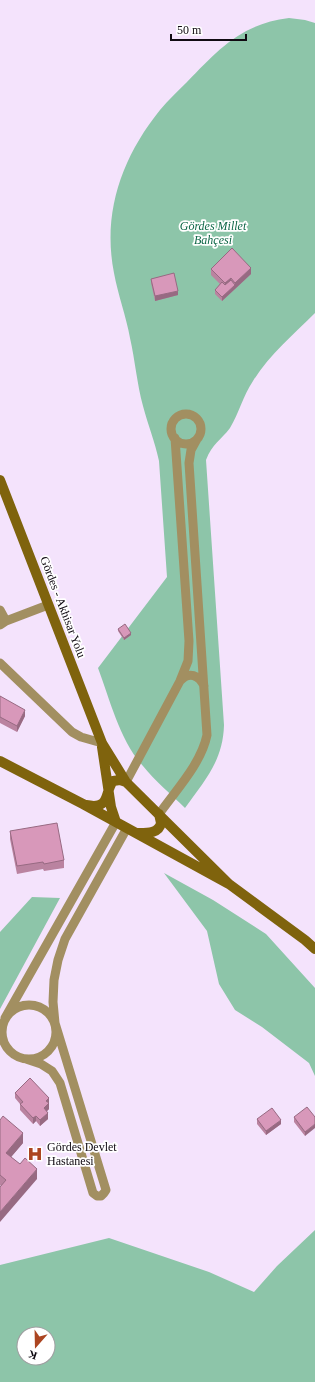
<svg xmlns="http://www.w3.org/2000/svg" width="315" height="1382" viewBox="0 0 315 1382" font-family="Georgia,serif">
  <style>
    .green { fill: #8dc5a9; fill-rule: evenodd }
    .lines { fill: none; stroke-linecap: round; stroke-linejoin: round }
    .minor { stroke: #a28f61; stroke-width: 9 }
    .secondary { stroke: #7f630d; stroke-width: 10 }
    .wall { fill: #ba83a0 }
    .shaded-wall { fill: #976a82 }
    .building { fill: #d898ba; stroke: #976a82 }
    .labels { text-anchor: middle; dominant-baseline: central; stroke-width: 3.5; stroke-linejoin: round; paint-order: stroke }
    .park-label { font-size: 12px; font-style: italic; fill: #0e6747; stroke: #fff }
    .street-label { font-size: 12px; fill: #100a12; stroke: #fff }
    .poi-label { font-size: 12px; fill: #100a12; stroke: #fff; text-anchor: start }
  </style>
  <rect width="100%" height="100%" fill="#f4e3fc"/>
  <path class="green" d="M 289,18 L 305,20 L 315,23 L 315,313 C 294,334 269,355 253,381 C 243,396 239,413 230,428 C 221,440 212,444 206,460 L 224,725 C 223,761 205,780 185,808 C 171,794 155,781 143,766 C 120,741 110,700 98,668 L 167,577 L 159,461 C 155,442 148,425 143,406 C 137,384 135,360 130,338 C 126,316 118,295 114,273 C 102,213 122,157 160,110 C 168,100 178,91 187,82 C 219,49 241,24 289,18 Z
    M 164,873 L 213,900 L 266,934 L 315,988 L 315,1076 L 309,1063 L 262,1027 L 235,1010 L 219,984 L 207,931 Z
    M 32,897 L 60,898 L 0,1009 L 0,932 Z
    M 315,1230 L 315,1382 L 0,1382 L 0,1265 L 109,1238 L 209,1272 L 254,1292 L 277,1266 ZM 24,1334 L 48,1334 L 48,1358 L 24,1358 Z"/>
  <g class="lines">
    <path class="minor" d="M171 429a15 15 0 1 1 30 0a15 15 0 1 1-30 0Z
      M 0,610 L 6,621
      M 0,625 L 6,621 L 48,605
      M 0,663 L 72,732 L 81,737 L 102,743
      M 180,681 C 189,671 199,675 204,686
      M 126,782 L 180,681 L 188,661 L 189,641 L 175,438
      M 159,814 C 176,790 201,764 207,735 L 189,463 L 191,450 L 197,439
      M2 1032a27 27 0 1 1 54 0a27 27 0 1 1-54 0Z
      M 5,1018 L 116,822
      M 26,1059 L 41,1064 L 52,1071 L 60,1083 L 93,1193 L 97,1196 L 101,1196 L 104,1193 L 106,1190 L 55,1023 L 53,1002 L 54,980 L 58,960 L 65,939 L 127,828"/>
    <path class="secondary" d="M 0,480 L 102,743 L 126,782 L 229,884
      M 102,747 L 111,807 L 116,822
      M 0,761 L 83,804 L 229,884 L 305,940 L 315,949
      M 86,805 C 111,810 104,793 113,781 L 120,780 L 126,782
      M 136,833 C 146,833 159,834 161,823 L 159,814"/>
  </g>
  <path class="wall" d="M 211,269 L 251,274 L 222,301 L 215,294 L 215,290 L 220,284 L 211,275 Z
    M 151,279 L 178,295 L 155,301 L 151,283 Z
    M 118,629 L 131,635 L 124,640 L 118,631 Z
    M 0,696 L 25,716 L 17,732 L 0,723 Z
    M 10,831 L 64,860 L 64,868 L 44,871 L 43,869 L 17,874 L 10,839 Z
    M 15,1093 L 49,1109 L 47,1111 L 48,1119 L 40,1126 L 36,1121 L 33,1124 L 20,1110 L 20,1104 L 15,1098 Z
    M 294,1117 L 315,1117 L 305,1136 L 294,1122 Z
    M 257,1119 L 281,1124 L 266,1135 L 257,1124 Z
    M 0,1120 L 23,1143 L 11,1157 L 37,1179 L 1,1186 L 0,1185 Z"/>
  <path class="shaded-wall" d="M 251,268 L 251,274 L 235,289 L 235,283 Z
    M 231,278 L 231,284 L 225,289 L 225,283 Z
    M 235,285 L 235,289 L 222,301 L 222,297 Z
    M 178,291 L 178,295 L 155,301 L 155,296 Z
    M 131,633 L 131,635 L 124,640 L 124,638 Z
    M 25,710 L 25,716 L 17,732 L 17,726 Z
    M 49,1098 L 49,1109 L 44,1114 L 44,1108 L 46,1101 Z
    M 48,1113 L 48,1119 L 40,1126 L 40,1120 Z
    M 36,1116 L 36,1121 L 33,1124 L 33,1118 Z
    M 281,1120 L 281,1124 L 266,1135 L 266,1131 Z
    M 315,1124 L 315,1128 L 305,1136 L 305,1132 Z
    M 23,1133 L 23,1143 L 6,1163 L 6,1153 Z
    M 37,1169 L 37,1179 L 0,1222 L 0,1212 Z"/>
  <path class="building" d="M 232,248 L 251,268 L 235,283 L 231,278 L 225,283 L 211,269 Z
    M 174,273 L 178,291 L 155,296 L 151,279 Z
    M 231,280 L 235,285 L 222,297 L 215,290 L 222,282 L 225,285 Z
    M 125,624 L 131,633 L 124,638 L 118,629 Z
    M 0,696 L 25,710 L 17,726 L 0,717 Z
    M 57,823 L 64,860 L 44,864 L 43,862 L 17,866 L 10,831 Z
    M 30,1078 L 49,1098 L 46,1101 L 49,1103 L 44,1108 L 48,1113 L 40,1120 L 36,1116 L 33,1118 L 20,1104 L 23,1102 L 15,1093 Z
    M 307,1107 L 315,1117 L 315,1124 L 305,1132 L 294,1117 Z
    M 272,1108 L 281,1120 L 266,1131 L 257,1119 Z
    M 3,1116 L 23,1133 L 6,1153 L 20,1164 L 25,1158 L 37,1169 L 0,1212 L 0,1187 L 6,1180 L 0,1175 L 0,1120 Z"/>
  <defs>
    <g id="hospital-bare" transform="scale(1.2)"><path d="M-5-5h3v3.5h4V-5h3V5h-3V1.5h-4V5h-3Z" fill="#ac4521" stroke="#fff" stroke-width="2.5" paint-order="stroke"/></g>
  </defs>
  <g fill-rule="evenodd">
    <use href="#hospital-bare" x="35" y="1154"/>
  </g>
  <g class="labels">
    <g class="park-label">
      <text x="213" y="226">Gördes Millet<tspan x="213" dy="14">Bahçesi</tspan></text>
    </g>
    <g class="street-label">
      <text transform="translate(63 607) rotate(69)">Gördes - Akhisar Yolu</text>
    </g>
    <g class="poi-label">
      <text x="47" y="1147">Gördes Devlet<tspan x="47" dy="14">Hastanesi</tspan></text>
    </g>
  </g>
  <g transform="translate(36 1346) rotate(200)"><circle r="19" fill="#ffffff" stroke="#9f9da0"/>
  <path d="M0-3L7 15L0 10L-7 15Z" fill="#ac4521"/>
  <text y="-6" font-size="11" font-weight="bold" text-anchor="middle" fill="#100a12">K</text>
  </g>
  <path d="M171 34v6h75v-6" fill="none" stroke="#100a12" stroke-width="2"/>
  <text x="177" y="34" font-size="12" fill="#100a12" stroke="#ffffff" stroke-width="3" paint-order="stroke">50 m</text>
</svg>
